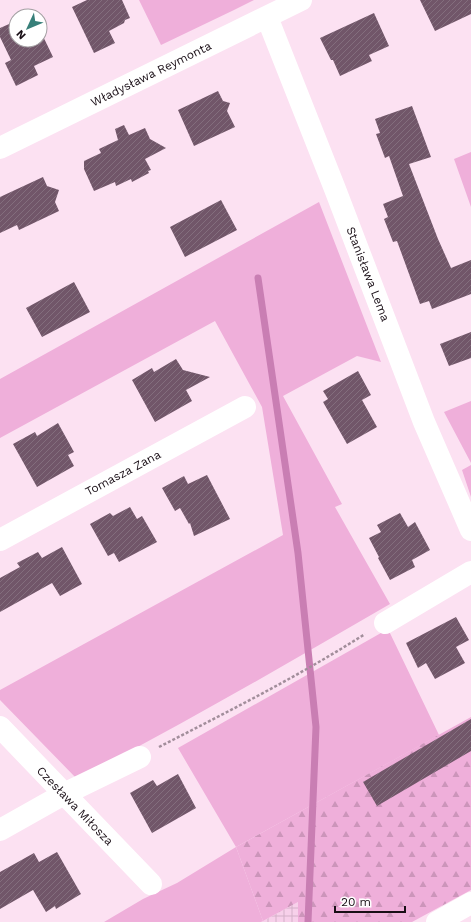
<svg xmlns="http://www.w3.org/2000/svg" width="471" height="922" viewBox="0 0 471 922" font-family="'Work Sans',sans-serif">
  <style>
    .industrial { fill: url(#industrial-grid) }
    .grass { fill: #efafda }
    .forest { fill: url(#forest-firs) }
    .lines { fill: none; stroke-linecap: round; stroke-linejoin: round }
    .stream { stroke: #c97eb3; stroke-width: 7 }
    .building { fill: url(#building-hatch) }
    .path { stroke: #a28e9b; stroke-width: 2.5; stroke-dasharray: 3 2; stroke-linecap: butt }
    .minor { stroke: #fff; stroke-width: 22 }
    .labels { text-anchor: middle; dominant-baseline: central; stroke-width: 4; stroke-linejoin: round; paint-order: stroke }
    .street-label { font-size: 12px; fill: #190e16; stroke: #fff }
  </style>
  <defs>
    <pattern id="industrial-grid" width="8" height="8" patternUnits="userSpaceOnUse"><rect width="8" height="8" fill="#f7d0ea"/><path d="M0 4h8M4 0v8" fill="none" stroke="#d3b1c8"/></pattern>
    <pattern id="forest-firs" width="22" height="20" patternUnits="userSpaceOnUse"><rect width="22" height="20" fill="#efafda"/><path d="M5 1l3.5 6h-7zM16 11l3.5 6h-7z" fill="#cc95ba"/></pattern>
    <pattern id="building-hatch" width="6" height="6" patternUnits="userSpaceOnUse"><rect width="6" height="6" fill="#715669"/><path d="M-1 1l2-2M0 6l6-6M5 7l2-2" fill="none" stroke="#836e7d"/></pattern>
  </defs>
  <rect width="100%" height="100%" fill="#fce1f2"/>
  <path class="industrial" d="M 298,902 L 298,922 L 261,922 L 263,921 Z"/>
  <path class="grass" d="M 139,0 L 254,0 L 234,10 L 161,45 Z
    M 471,152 L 471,207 L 454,159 Z
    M 319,202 L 381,362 L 357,356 L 283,396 L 342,504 L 335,507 L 390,604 C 287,664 183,724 77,779 L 0,700 L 0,690 L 283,535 L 262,407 L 215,321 L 0,438 L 0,379 Z
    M 471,401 L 471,463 L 444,412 Z
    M 471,465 L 471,497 L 462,470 Z
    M 388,629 L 439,735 L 236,847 L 263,921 L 261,922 L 104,922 L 143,899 L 177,883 L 236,847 L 178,748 Z"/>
  <path class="forest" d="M 471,717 L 471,890 L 412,922 L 298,922 L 298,902 L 263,921 L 236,847 Z"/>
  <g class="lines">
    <path class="stream" d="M 258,278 L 298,553 L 316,727 L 308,922"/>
  </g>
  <path class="building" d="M 87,0 L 122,0 L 130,18 L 125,20 L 124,23 L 109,31 L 115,43 L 94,53 L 72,7 Z
    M 420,0 L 471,0 L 471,14 L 435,31 Z
    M 374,13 L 389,46 L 369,55 L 372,61 L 340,76 L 333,60 L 331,60 L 320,38 Z
    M 16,21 L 16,40 L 40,40 L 40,30 L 53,57 L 34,66 L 38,75 L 16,86 L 5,63 L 11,60 L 0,37 L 0,28 Z
    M 218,91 L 223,101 L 230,103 L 227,111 L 235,127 L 194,146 L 178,110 Z
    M 412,106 L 431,157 L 409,164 L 438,239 L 451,268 L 471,260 L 471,294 L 432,309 L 429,301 L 420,304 L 397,241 L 393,242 L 384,219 L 388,217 L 383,204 L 403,196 L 389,156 L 385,158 L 376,134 L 380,133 L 375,119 Z
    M 124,125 L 129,135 L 145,128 L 150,139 L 166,148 L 145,159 L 151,170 L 148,171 L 149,173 L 132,182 L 131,179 L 116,186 L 115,182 L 94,191 L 84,169 L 84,161 L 101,153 L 99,149 L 118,140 L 115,129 Z
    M 43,177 L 47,186 L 59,190 L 55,202 L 59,211 L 19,230 L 17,225 L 0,233 L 0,197 Z
    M 221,200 L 237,230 L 185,257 L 170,227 Z
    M 74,282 L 90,312 L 42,337 L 26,308 Z
    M 471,332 L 471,358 L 449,366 L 440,344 Z
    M 176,359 L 183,370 L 210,377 L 186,390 L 192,401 L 155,422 L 132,380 L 152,368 L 154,372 Z
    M 358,371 L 371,395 L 362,400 L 377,427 L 347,444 L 323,402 L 328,399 L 323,391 Z
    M 58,423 L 74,452 L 68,455 L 74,466 L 37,487 L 13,444 L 35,432 L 37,436 Z
    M 207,475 L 230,519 L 194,536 L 190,523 L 189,524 L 180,508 L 175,511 L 162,488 L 184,476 L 188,484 Z
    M 130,507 L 137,519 L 142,516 L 157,542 L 119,562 L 114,553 L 108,556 L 90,524 L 110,513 L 113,516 Z
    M 400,513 L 408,527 L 415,522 L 430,550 L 412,560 L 415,567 L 390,580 L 378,558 L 379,557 L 369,538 L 381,532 L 377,525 Z
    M 62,547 L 82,584 L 60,596 L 52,583 L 0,612 L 0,578 L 20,567 L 17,563 L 38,552 L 42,558 Z
    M 456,617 L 469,640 L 456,647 L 465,663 L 435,679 L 426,663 L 418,668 L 406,643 Z
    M 471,719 L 471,751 L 377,806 L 363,782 Z
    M 178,774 L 196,808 L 152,833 L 130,793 L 153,780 L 157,786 Z
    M 57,852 L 81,894 L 56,909 L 55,906 L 46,912 L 33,890 L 0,909 L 0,872 L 34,853 L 39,862 Z"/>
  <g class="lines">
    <path class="path" d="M 159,747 C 229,711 299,676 365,634"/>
    <path class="minor" d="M 267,17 L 335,189 L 424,422 L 471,530
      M 0,148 L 301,0
      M 0,540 L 245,407
      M 385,623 L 471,572
      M 0,727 L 151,884
      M 0,830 L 64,794 L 140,757
      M 437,922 L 471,903"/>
  </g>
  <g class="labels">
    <g class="street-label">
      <text transform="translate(151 74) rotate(-26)">Władysława Reymonta</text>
      <text transform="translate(368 274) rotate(69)">Stanisława Lema</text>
      <text transform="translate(123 473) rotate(-28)">Tomasza Zana</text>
      <text transform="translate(75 806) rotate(46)">Czesława Miłosza</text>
    </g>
  </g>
  <g transform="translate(28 28) rotate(226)"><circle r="19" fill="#ffffff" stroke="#a39fa2"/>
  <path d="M0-3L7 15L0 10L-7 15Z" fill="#377f79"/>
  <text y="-6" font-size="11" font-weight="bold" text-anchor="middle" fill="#190e16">N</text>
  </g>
  <path d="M335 906v6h70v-6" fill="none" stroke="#190e16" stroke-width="2"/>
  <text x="341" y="906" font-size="12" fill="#190e16" stroke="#ffffff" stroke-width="3" paint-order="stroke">20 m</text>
</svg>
